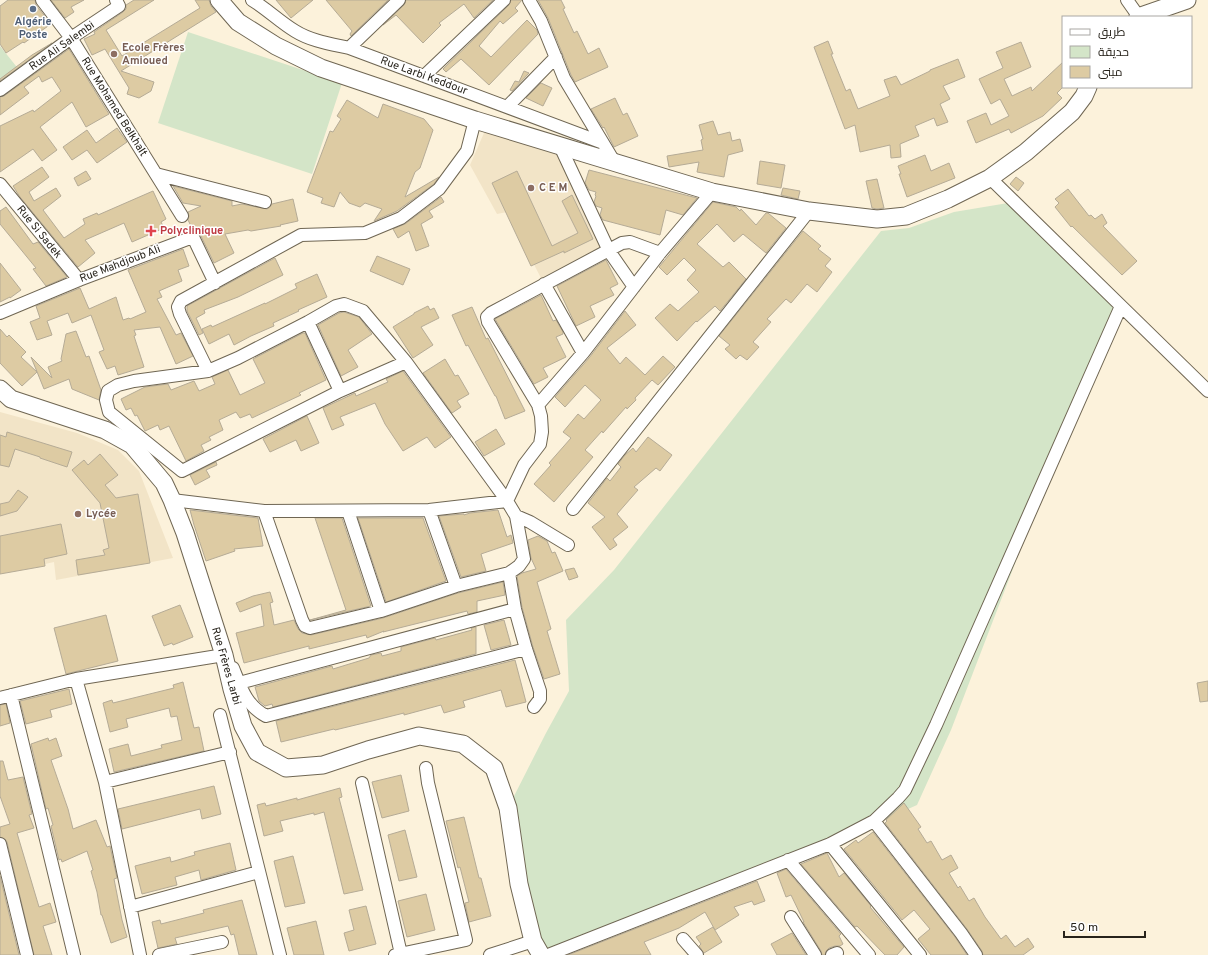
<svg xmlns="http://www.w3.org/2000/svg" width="1208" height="955" viewBox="0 0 1208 955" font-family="Overpass,Cairo,sans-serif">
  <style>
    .built { fill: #f2e4c7 }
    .green { fill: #d4e5c8 }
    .building { fill: #ddcba3; stroke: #b5ab96 }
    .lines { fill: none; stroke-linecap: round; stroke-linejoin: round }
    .minor-casing { stroke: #6f6653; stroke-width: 14 }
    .secondary-casing { stroke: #6f6653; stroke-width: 19 }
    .minor { stroke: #fff; stroke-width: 12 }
    .secondary { stroke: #fff; stroke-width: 17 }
    .service-dot { fill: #5c6f8a; stroke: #fff; stroke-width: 1.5 }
    .education-dot { fill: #8d6e63; stroke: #fff; stroke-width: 1.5 }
    .health-dot { fill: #e0444e; stroke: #fff; stroke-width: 1.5 }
    .labels { text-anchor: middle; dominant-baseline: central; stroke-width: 3; stroke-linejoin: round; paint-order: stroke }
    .service-label { font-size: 11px; font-weight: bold; fill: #4e5e75; stroke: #fff }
    .street-label { font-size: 11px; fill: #27231b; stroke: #fff }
    .education-label { font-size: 11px; font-weight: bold; fill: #785e54; stroke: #fff; text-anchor: start }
    .health-label { font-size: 11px; font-weight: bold; fill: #be3a42; stroke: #fff; text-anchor: start }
  </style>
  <rect width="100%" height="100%" fill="#fcf2db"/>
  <path class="built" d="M 484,133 L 493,133 L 548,150 L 563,158 L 609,242 L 543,282 L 507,212 L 497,214 L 470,165 Z
    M 0,412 L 77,433 L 118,450 L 139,471 L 173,558 L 56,580 L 54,562 L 0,574 Z"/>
  <path class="green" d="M 188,32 L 342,83 L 312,174 L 158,123 Z
    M 0,46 L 20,71 L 0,85 Z
    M 1008,203 L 1114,306 L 951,730 L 917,805 L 830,844 L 541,955 L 508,808 L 546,733 L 569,691 L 566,620 L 614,570 L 881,231 L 909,228 L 954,212 Z"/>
  <path class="building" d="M 8,0 L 35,0 L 36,5 L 51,24 L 24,43 L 23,42 L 6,53 L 0,44 L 0,6 Z
    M 51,0 L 84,0 L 71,7 L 74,12 L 65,18 Z
    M 134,0 L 154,0 L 106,30 L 122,56 L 200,8 L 195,0 L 209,0 L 211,6 L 216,12 L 121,71 L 154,82 L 151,91 L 139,98 L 127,94 L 129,88 L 105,49 L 92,55 L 84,39 L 95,34 L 94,32 L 123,12 L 126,9 L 126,5 Z
    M 276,0 L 313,0 L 291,18 Z
    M 326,0 L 388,0 L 351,36 L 350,34 L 352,31 Z
    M 406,0 L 493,0 L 474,18 L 464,4 L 439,23 L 441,25 L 423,43 L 396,15 L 383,25 L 404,5 Z
    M 511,0 L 522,0 L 515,8 L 518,11 L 503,24 L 500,21 L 479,46 L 491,57 L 527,20 L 537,30 L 538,34 L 489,85 L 461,59 L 446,72 L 443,69 L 509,5 Z
    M 538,0 L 561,0 L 565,8 L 563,9 L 574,33 L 577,31 L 588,54 L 599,48 L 608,67 L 575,82 L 571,75 L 548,18 Z
    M 828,41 L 833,54 L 831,54 L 846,91 L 850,89 L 858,109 L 890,96 L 884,80 L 896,76 L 901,85 L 930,71 L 930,70 L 958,59 L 965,77 L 943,86 L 950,99 L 940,104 L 948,122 L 937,126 L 934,118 L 915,126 L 919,136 L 900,144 L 901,157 L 891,158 L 890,145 L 860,152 L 855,125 L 845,129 L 814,47 Z
    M 1021,42 L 1031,67 L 1004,79 L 1012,96 L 1031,87 L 1032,91 L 1063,62 L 1063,87 L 1057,93 L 1062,98 L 1043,116 L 1011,133 L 1009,129 L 976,143 L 967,121 L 986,113 L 991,125 L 1009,116 L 1000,99 L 991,104 L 979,79 L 1003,68 L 996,52 Z
    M 52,43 L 0,81 L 0,79 L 32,55 Z
    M 69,49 L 109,114 L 86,127 L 72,102 L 40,127 L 57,150 L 42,161 L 33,149 L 0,172 L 0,126 L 33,110 L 34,112 L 61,91 L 52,77 L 42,82 L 39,76 L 24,87 L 29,93 L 0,115 L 0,97 L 4,96 Z
    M 524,71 L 529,73 L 512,91 L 510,90 L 515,81 L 519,82 Z
    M 541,83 L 552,88 L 543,106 L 526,98 Z
    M 615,98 L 623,115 L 627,113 L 638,136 L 614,147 L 604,127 L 603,128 L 591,109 Z
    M 347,100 L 378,118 L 383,104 L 424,119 L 433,130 L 420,168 L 415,172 L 405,197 L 439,177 L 434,184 L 397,211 L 374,221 L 382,209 L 365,203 L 360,207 L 349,203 L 340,192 L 334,207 L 321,203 L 323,198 L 307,192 L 330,131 L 333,132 L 341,119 L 337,116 Z
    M 713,121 L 718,135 L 730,132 L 732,141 L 740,139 L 743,151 L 728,155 L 724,177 L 697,172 L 699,162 L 669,167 L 667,156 L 703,150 L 701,140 L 703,139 L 699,125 Z
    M 117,128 L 127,142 L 97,163 L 87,150 L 72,160 L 63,147 L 87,130 L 96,143 Z
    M 925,155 L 931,171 L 949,163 L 955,178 L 907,197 L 899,174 L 901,174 L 898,166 Z
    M 760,161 L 785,165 L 781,188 L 757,184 Z
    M 42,167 L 49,177 L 29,192 L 34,201 L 56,188 L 61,196 L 43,210 L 64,238 L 85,224 L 83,219 L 97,213 L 98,215 L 153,191 L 166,219 L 161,222 L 164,228 L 132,242 L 124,223 L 85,240 L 95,253 L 78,267 L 20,197 L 13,186 Z
    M 589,170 L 697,198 L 683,215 L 666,210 L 660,235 L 603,220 L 600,215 L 602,208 L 596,206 L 594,202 L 596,196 L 595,195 L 596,192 L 589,190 L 585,183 Z
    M 86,171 L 91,179 L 78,186 L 74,178 Z
    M 517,171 L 552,246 L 578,233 L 562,201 L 572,195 L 593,239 L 564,253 L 564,251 L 531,266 L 492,183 Z
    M 1016,177 L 1024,183 L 1018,191 L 1010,184 Z
    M 877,179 L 884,208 L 877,209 L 872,208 L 866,181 Z
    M 173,186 L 232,201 L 232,206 L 242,204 L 267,209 L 270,207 L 272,204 L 293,199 L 298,221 L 280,225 L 281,226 L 251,231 L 248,230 L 225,234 L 234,253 L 214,263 L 200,234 L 197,231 L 193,230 L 188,220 L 189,216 L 188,212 L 201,206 L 183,203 Z
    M 783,188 L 800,191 L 798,199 L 781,195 Z
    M 1068,189 L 1089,216 L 1091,215 L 1095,219 L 1102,214 L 1107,223 L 1103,226 L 1137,261 L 1122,275 L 1072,226 L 1071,227 L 1055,207 L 1059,203 L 1055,199 Z
    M 441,197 L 444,202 L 429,211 L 433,217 L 421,224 L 429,246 L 416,251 L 409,231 L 398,238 L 393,229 L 405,224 Z
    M 713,202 L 736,207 L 740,211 L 741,209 L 756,225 L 766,213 L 768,213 L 786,228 L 766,253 L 743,234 L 734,242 L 717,224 L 697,244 L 723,267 L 729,262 L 746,279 L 720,311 L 715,306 L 697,322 L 696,321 L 677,341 L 655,318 L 670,304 L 678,311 L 699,292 L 687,280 L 696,270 L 684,258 L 667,275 L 659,267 Z
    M 6,207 L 33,244 L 38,242 L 67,277 L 46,286 L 33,269 L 36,268 L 0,224 L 0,211 Z
    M 803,231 L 821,246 L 818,249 L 831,259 L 825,266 L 832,272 L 817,292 L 807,284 L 791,303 L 786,299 L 767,319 L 771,322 L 753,342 L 759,347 L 747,360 L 740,355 L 736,359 L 725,349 L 730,345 L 719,336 Z
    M 183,249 L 189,266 L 178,270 L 182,281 L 159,291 L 162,297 L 157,299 L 176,335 L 181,333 L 193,356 L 176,364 L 160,327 L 134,330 L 136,335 L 134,336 L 144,367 L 118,375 L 115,366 L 107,369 L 99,352 L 104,350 L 91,315 L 72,323 L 68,313 L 47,321 L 52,335 L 37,340 L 30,322 L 40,318 L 36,306 L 80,288 L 89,309 L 116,297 L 123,320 L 129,318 L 130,319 L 146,312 L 128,270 Z
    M 377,256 L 410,269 L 403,285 L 370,271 Z
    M 275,258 L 283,275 L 238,297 L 204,310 L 205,313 L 196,318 L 203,333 L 199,335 L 187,311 L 187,306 Z
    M 606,260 L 618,284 L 610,288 L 614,295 L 590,306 L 595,317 L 576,326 L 557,286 Z
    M 0,263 L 21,290 L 10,298 L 10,297 L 0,302 Z
    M 317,274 L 327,297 L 298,310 L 299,311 L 273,323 L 274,326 L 251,336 L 234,345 L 229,334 L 209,344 L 202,329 L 211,325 L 212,327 L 265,303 L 265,304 L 297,288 L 295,284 Z
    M 541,295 L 553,321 L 556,320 L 563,332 L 563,334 L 556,337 L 566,357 L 543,368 L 548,377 L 534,384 L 495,319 Z
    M 428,306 L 430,310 L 434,308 L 439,318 L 421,327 L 433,345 L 413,358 L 393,327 L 414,314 L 414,313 Z
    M 472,307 L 486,339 L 488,338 L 525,411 L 505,419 L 496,396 L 495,396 L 468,345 L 466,346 L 452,315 Z
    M 625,311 L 636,325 L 607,348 L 620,364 L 626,357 L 645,375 L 663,356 L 675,367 L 658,385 L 652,380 L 635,398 L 636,400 L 627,409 L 626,407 L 603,433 L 602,431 L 585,450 L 593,457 L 554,502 L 534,484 L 551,465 L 549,463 L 571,438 L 563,432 L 578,414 L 584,419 L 601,400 L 585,385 L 565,407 L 555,397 L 589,358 Z
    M 344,312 L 359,317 L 372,334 L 348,350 L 358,367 L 341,376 L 318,325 L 339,313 Z
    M 0,329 L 7,337 L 9,335 L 26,352 L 21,357 L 37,372 L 22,386 L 0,363 Z
    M 76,331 L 86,357 L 89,356 L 101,390 L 99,400 L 72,389 L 69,379 L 44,389 L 31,357 L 52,378 L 48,367 L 62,361 L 61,359 L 66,334 Z
    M 303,333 L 305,333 L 326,380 L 299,393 L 301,395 L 252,418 L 250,414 L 240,418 L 236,412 L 219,420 L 223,430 L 209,437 L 211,440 L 201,445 L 204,451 L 186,461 L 169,426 L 160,430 L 158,425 L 145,431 L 137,415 L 135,416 L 131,408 L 126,410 L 121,399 L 145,387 L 168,384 L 171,390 L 194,381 L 199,391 L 215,384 L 212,377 L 228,370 L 240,395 L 265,383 L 253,359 Z
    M 445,359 L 455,376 L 458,375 L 469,394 L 457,401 L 461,407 L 452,413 L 423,373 Z
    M 403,371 L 451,437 L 435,448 L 427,437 L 403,451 L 385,424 L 375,403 L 340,417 L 344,425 L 332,430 L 323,408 L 355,393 L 356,396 L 388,382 L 386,379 Z
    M 307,416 L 319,443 L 301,451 L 296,440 L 270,452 L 263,439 Z
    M 496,429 L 505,444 L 484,456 L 475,442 Z
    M 7,432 L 72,452 L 67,467 L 40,458 L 40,457 L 15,449 L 9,467 L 0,465 L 0,435 L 6,437 Z
    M 648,437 L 672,455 L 660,471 L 656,468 L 634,487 L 638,490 L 617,514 L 628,527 L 613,539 L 617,545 L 610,550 L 592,527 L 605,517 L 588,503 L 607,478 L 610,481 L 621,467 L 618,464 L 625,455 L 633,448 L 636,452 Z
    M 100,454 L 118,475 L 105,485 L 116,498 L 138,494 L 150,563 L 78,575 L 76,560 L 105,555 L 103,550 L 109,548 L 100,503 L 72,470 L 84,460 L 88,465 Z
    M 216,462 L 217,465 L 206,470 L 210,477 L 195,485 L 190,475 Z
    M 18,490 L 28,497 L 17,511 L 0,516 L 0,504 L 9,502 Z
    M 190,510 L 258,518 L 263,546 L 234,549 L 235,551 L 206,561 L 194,525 Z
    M 498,510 L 507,537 L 511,535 L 513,543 L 481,554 L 486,571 L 461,577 L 439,516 L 464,514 L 464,515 L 470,513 Z
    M 315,518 L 342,518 L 371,606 L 310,620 L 346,610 Z
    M 358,518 L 423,518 L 446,581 L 386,602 Z
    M 61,524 L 67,554 L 44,559 L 45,566 L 0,574 L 0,536 Z
    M 538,536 L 547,541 L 552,553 L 555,552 L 563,571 L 537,582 L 551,629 L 547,631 L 560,674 L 544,679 L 533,647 L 522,607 L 517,576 L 522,573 L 536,569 L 531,558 L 528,540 Z
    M 574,568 L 578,577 L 569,580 L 565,570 Z
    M 503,582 L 505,595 L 477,601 L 477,612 L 468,614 L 467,611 L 383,632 L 384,631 L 367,638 L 366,635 L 309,649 L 309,646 L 244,663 L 236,633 L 264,626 L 261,604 L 240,612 L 236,603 L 253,596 L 270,592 L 273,602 L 270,603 L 274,625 L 294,620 L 298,629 L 302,633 L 311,635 L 383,618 L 458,593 Z
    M 180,605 L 193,637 L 173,645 L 172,643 L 164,646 L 152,616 Z
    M 106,615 L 118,661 L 66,674 L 54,628 Z
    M 504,620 L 511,645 L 491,650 L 484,625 Z
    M 476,627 L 476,654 L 273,707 L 272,704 L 265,706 L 259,701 L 255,687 L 332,666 L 333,669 L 369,658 L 371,655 L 381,653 L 382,656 L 401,651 L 401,647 L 435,638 L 436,640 L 472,630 L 471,628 Z
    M 515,660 L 526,702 L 506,707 L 501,690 L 463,701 L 465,707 L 444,713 L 441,705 L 404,715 L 404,713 L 372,721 L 335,730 L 334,729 L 281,742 L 276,721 Z
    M 1208,681 L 1208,701 L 1200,702 L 1197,683 Z
    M 183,682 L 194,728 L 199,727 L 204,751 L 114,772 L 109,749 L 128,744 L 131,756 L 162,748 L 161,745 L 182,740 L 177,716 L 171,717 L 169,708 L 126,719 L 128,727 L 110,732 L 103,703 L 112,700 L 113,703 L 174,688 L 173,685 Z
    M 69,689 L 72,704 L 50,710 L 52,717 L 26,724 L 20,701 Z
    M 6,704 L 10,723 L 0,726 L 0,705 Z
    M 48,738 L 49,741 L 56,738 L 62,756 L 51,760 L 68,809 L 73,829 L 96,820 L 107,847 L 110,846 L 117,878 L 114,879 L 122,920 L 127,937 L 111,943 L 102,915 L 101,915 L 97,892 L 91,871 L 93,870 L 87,851 L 62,862 L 61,859 L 59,860 L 51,826 L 53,825 L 48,808 L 46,809 L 31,744 Z
    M 0,761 L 3,761 L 8,780 L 23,777 L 32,814 L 29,815 L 34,828 L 17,833 L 39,907 L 50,903 L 56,922 L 43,926 L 52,955 L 34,955 L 7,842 L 5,839 L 0,837 L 0,827 L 10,824 L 0,796 Z
    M 401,775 L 409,811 L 382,818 L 372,782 Z
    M 214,786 L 221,814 L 202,819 L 200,809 L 122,829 L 118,809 Z
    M 340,788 L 342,797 L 339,798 L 363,890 L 344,894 L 324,812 L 314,815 L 314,813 L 280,821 L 283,831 L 264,836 L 257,805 L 265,803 L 266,806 L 297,798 L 297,800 Z
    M 904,803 L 921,827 L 918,829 L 927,843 L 931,841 L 942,860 L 951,855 L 958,868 L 949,873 L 958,888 L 960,886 L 969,901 L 974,898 L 985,917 L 1001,939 L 1006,935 L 1015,947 L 1028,938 L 1034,947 L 1023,955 L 983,955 L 982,951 L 967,929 L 885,823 L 887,821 L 886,820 Z
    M 464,817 L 479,878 L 481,878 L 491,916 L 469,922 L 465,903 L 469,902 L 460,867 L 458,868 L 446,821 Z
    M 405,830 L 417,877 L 399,881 L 388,835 Z
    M 873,832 L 955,937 L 967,955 L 931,955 L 918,939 L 930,929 L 914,910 L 902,920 L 844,849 L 856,840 L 858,843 Z
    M 230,843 L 236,870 L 201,880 L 199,870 L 175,877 L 177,885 L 142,894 L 135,866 L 170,857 L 171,862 L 195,855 L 194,852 Z
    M 827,853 L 839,877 L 844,873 L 871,906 L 870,907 L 904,947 L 897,955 L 885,955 L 857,926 L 855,927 L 801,864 Z
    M 293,856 L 305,903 L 285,907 L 274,861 Z
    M 786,869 L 841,934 L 839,936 L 843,944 L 840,946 L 835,946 L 829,948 L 826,951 L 825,955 L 822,955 L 821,951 L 803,922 L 804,922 L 791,895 L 786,897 L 777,873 Z
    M 0,876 L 19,955 L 0,955 Z
    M 757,881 L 765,901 L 754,905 L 752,901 L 734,907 L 739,915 L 715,930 L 705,912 L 679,928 L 644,942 L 651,955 L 568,955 Z
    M 426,894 L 435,930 L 407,937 L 398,901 Z
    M 242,900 L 257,955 L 239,955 L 234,934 L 231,935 L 228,926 L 175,938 L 177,944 L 158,948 L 152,922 L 160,920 L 161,924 L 204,913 L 203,910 Z
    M 366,906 L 376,944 L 349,951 L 344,933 L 354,930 L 349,910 Z
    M 316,921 L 324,955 L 294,955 L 287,928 Z
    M 713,927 L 722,942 L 704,953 L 699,946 L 701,944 L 696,937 Z
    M 792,933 L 806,955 L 777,955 L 771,944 Z"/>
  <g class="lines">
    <g class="minor-casing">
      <path id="minor" d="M 42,0 L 71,38 L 182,216
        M 252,0 C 267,9 280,22 295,31 C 311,41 331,44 349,48 L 603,143
        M 529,0 L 541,21 L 564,78 L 615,163
        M 1127,0 L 1139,17
        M 349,48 L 399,0
        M 424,76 L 504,0
        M 0,90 L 71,38 L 119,6 L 116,0
        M 507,107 L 556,57
        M 560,146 L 609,251 L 634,287
        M 156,174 L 265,202
        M 990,178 L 1208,391
        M 0,184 L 79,280
        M 544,284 L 583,353
        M 0,313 L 79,280 L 193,237 L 215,283
        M 308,322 L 340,391
        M 406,362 L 363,311 L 344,304 L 336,306 L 308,322 L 238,358 L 208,371 L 134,381 L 118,385 L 108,391 L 106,400 L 109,412 L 182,471 L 340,391 L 406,362 L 507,501 L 524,465 L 540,444 L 542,432 L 541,416 L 538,405 L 583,353 L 660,253 L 712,192
        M 208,371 L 180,314 L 178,307 L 181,301 L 301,235 L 365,233 L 401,218 L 439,189 L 467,151 L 475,120
        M 538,405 L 488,322 L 487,317 L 491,313 L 622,243 L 630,242 L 660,253
        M 172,500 L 264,511 L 429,510 L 507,501 L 516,516 L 524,559 L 519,566 L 509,573 L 456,586 L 381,611 L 310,628 L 305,626 L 302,620 L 264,511
        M 573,509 L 809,211
        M 429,510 L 456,586
        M 348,511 L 381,611
        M 516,516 L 530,522 L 568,545
        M 509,573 L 515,609 L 526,649 L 540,691 L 540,699 L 534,707
        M 233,668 C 241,688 246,705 266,716 L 526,649
        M 76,679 L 105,782 L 140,955
        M 234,688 L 239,683 L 515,609
        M 11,695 L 74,955
        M 0,698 L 76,679 L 224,655
        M 220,715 L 280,955
        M 105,782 L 230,752
        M 362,783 L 401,954
        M 874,821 L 961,933 L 976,955
        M 0,844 L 27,955
        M 830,844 L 920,955
        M 788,860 L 869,955
        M 130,907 L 259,872
        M 791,917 L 815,955
        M 683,939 L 697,955
        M 159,955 L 222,942
        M 395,955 L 466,940 L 428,783 L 426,768
        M 490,955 L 533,941
        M 548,955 L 830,844 L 874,821 L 898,798 L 905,790 L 936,725 L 1121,306
        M 832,955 L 837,953"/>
    </g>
    <g class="secondary-casing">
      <path id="secondary" d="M 219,0 L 238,22 L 276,46 L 321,68 L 475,120 L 712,192 L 809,211 L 877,219 L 906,216 L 948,199 L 990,178 L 1026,152 L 1072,112 L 1084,96 L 1088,87
        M 1138,17 L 1187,0
        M 0,389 L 11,399 L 105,430 L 132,445 L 164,483 L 172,500 L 185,533 L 224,655 L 232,689 L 243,726 L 257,752 L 286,768 L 323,765 L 368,750 L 419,736 L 463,744 L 494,768 L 508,808 L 519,884 L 533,941 L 541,955"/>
    </g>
    <use href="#minor" class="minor"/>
    <use href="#secondary" class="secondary"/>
  </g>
  <circle class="service-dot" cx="33" cy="9" r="4"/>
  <g class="education-dot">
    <circle cx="114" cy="54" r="4"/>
    <circle cx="531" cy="188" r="4"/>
    <circle cx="78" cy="514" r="4"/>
  </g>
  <path class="health-dot" d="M149 225h4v4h4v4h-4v4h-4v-4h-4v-4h4z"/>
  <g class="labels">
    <g class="service-label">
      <text x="33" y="22">Algérie<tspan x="33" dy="13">Poste</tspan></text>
    </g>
    <g class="street-label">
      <text transform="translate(62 46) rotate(-35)">Rue Ali Salembi</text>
      <text transform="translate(424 76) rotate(20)">Rue Larbi Keddour</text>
      <text transform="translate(114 107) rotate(58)">Rue Mohamed Belkhalt</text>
      <text transform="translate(39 232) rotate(51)">Rue Si Sadek</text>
      <text transform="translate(120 264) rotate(-21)">Rue Mahdjoub Ali</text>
      <text transform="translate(226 666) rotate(74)">Rue Frères Larbi</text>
    </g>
    <g class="education-label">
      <text x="122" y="48">Ecole Frères<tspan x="122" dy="13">Amioued</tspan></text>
      <text x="539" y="188">C E M</text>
      <text x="86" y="514">Lycée</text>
    </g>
    <g class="health-label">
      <text x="160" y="231">Polyclinique</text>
    </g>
  </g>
  <rect x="1062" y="16" width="130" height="72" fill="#ffffff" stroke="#a9a7a4"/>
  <rect x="1070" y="29" width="20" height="6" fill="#ffffff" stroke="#a9a7a4"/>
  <text x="1098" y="36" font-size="12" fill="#27231b">طريق</text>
  <rect x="1070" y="46" width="20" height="12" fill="#d4e5c8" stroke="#a9a7a4"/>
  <text x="1098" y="56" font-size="12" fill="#27231b">حديقة</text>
  <rect x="1070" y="66" width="20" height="12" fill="#ddcba3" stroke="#a9a7a4"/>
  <text x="1098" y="76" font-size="12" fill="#27231b">مبنى</text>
  <path d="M1064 931v6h81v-6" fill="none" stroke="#27231b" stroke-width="2"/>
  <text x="1070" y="931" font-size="12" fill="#27231b" stroke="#ffffff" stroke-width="3" paint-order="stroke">50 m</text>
</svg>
